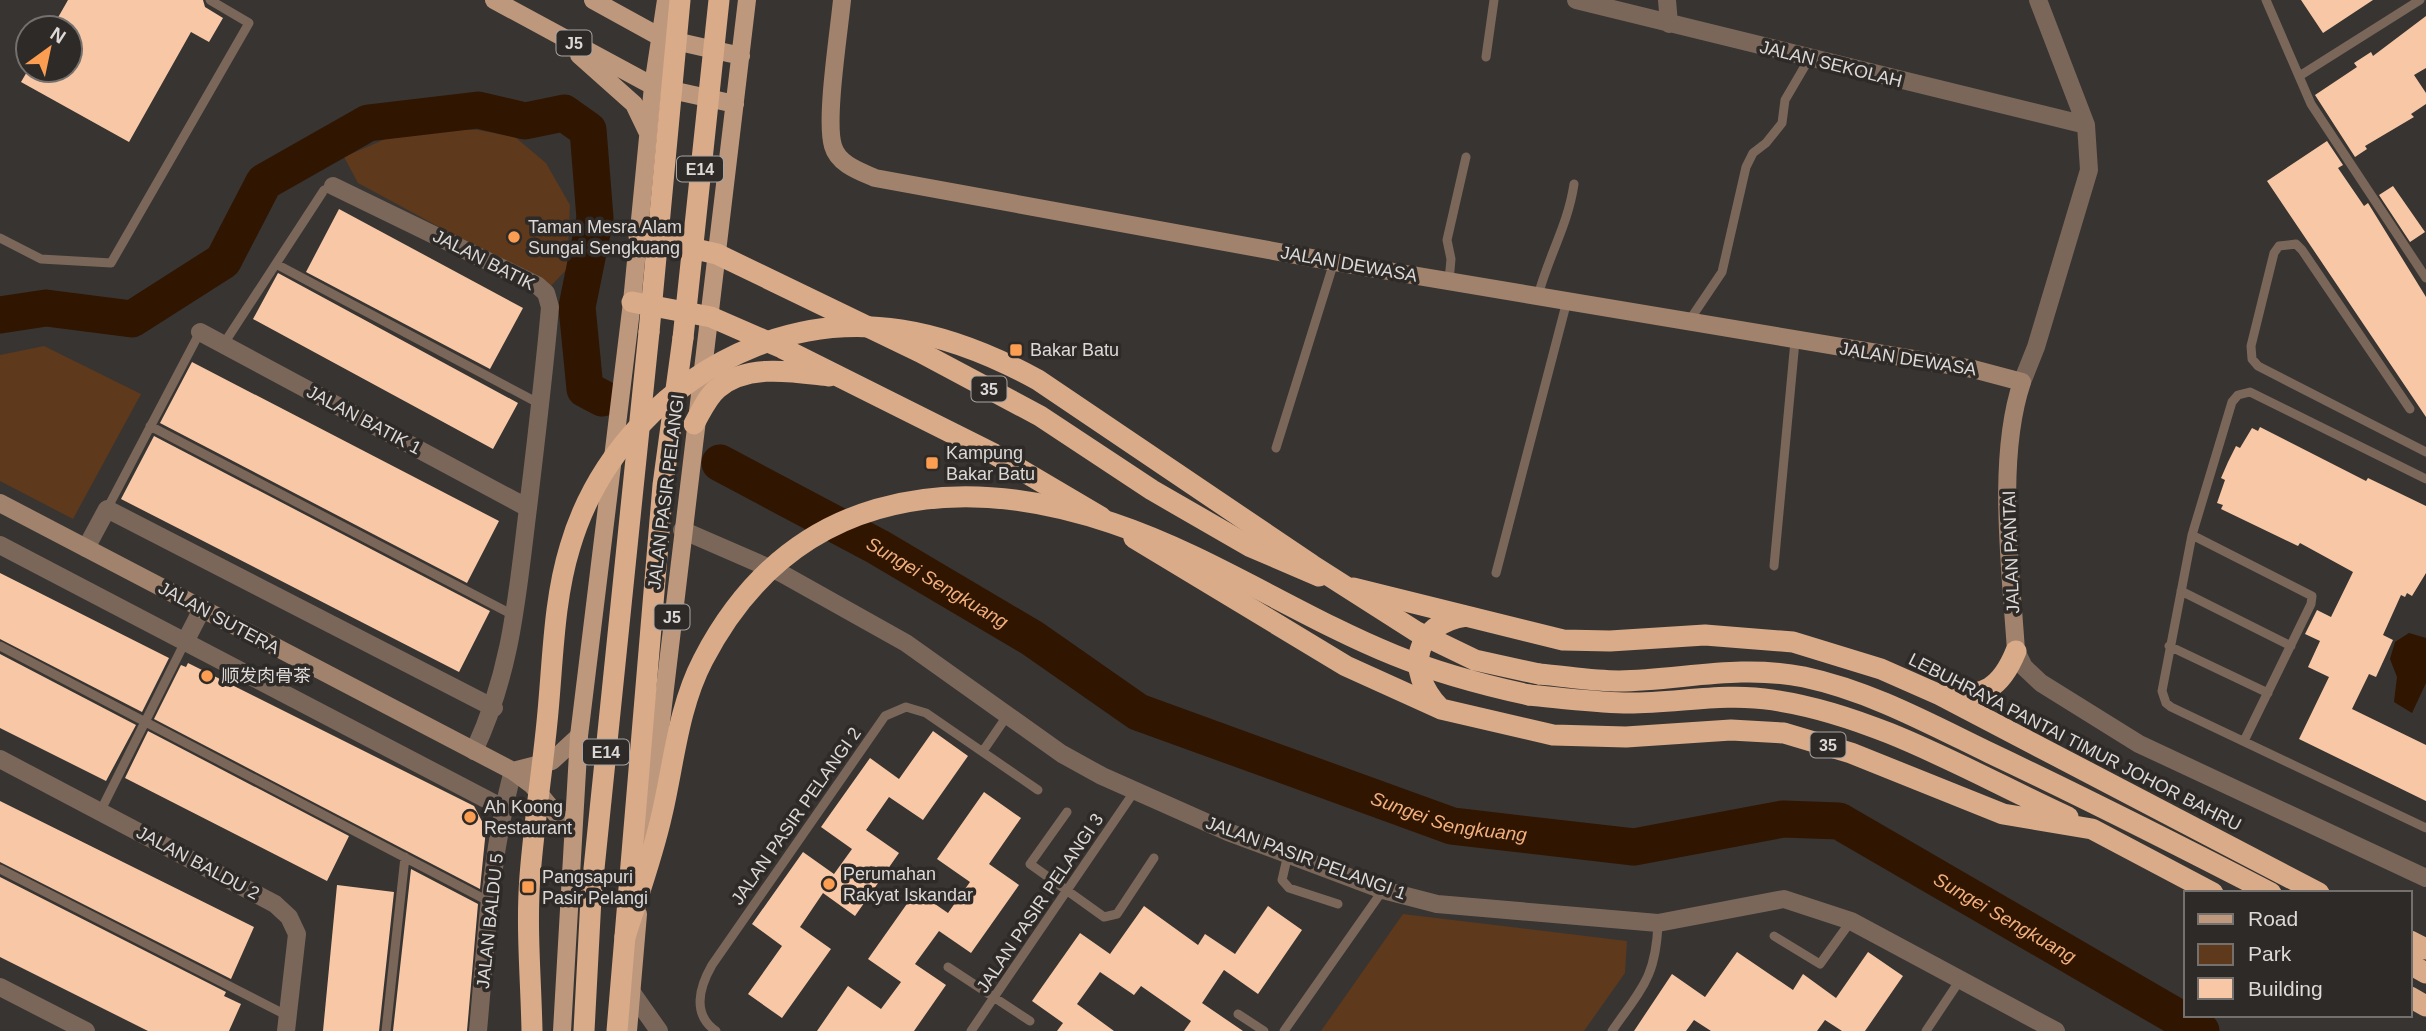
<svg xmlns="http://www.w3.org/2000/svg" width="2426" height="1031" viewBox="0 0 2426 1031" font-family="Arial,'Noto Sans SC',sans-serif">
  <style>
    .green { fill: #5e391c }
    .water { fill: #301500 }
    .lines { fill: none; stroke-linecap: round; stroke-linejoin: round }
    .river { stroke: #301500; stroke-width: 37 }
    .building { fill: #f8c8a6 }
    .lane { stroke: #7a675a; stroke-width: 9 }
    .street { stroke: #7a675a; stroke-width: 18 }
    .secondary { stroke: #a1836d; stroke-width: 18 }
    .primary { stroke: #be987c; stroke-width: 18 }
    .highway { stroke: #d9ab89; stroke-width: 21 }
    .highway-bridge { stroke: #d9ab89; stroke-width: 21 }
    .poi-dot { fill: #fc9e52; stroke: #2e2a27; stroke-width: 2.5 }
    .labels { text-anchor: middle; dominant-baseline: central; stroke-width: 7; stroke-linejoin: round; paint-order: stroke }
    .shield { fill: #2e2a27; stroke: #a8a4a3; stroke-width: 2 }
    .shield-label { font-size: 16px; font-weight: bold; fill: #dcd9d8 }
    .street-label { font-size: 18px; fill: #dcd9d8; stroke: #2e2a27 }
    .poi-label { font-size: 18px; fill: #dcd9d8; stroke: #2e2a27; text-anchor: start }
    .water-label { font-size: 19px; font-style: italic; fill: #f2b07f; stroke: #2e2a27 }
  </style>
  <rect width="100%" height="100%" fill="#383431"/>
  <path class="green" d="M 429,129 L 478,130 L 515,137 L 546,163 L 570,205 L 567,269 L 550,287 L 358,183 L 344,157 L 390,137 Z
    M 44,346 L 141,394 L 73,519 L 0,481 L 0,355 Z
    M 1403,914 L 1627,941 L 1625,973 L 1584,1031 L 1321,1031 Z"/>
  <path class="water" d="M 2409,633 L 2426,638 L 2426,683 L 2412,713 L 2394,702 L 2397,677 L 2390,659 L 2395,642 Z"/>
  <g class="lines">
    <g class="river">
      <path d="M 0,315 L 46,308 L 132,319 L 223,261 L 264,182 L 368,123 L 478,110 L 525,121 L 564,113 L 588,130 L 595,218 L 577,307 L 585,389 L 602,398"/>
      <path id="s1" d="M 720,463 L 878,547 L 1032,638 L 1138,712 L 1452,826 L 1634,847 L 1783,819 L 1839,821 L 2201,1031"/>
    </g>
  </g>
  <path class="building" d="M 68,0 L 203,0 L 205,7 L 223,18 L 209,42 L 191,32 L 129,142 L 21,82 L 28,70 L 70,70 L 70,28 L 52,28 Z
    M 2301,0 L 2373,0 L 2323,33 Z
    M 2426,16 L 2426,68 L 2414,75 L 2426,93 L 2426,104 L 2411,114 L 2414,117 L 2365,146 L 2367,149 L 2355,157 L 2315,95 L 2357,67 L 2354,63 L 2371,52 L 2373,56 Z
    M 2327,141 L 2343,165 L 2338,168 L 2364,206 L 2368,203 L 2426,297 L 2426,417 L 2267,181 Z
    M 2393,186 L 2425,232 L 2410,242 L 2379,195 Z
    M 339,209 L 523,308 L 490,369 L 306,272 Z
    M 278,273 L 518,403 L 493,449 L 253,319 Z
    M 192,362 L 499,521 L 467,583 L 160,423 Z
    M 2260,427 L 2366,481 L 2368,478 L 2426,506 L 2426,573 L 2412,596 L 2407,593 L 2405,597 L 2401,595 L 2383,635 L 2393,640 L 2376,677 L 2369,674 L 2352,709 L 2426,745 L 2426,801 L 2299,739 L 2329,677 L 2308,667 L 2320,641 L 2305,634 L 2317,610 L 2331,617 L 2353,572 L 2300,543 L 2298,546 L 2221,509 L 2223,505 L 2217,503 L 2225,480 L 2221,478 L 2228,462 L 2236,446 L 2240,448 L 2252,428 L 2258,431 Z
    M 154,436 L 490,611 L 459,672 L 121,499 Z
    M 0,573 L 169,658 L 142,712 L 0,639 Z
    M 0,654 L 136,725 L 106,781 L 0,728 Z
    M 188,663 L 474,806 L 486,829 L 480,889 L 154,719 L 181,665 L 186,667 Z
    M 148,731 L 349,836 L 327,881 L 125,778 Z
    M 933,731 L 968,756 L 923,820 L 889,797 L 866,830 L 899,853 L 855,916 L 823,893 L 800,927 L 831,949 L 782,1018 L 748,994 L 782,946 L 752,924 L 803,852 L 834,874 L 852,849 L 821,827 L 870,758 L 899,779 Z
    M 984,792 L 1021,818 L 989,864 L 1019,885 L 971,953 L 939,931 L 915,964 L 946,985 L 914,1031 L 817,1031 L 848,986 L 881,1009 L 901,982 L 868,959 L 916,891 L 948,913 L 970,882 L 937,859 Z
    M 0,801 L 254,927 L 231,979 L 0,862 Z
    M 411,869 L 478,904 L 467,1031 L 393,1031 Z
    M 0,877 L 226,992 L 224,996 L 241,1004 L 229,1031 L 148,1031 L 0,957 Z
    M 337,885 L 394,892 L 379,1031 L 323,1031 Z
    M 1144,906 L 1198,945 L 1205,934 L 1235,954 L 1268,906 L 1302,930 L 1258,994 L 1224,970 L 1202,1003 L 1243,1031 L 1184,1031 L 1191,1021 L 1141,986 L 1134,995 L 1100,972 L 1077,1004 L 1114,1031 L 1057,1031 L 1063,1023 L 1032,1001 L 1080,933 L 1110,954 Z
    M 1737,952 L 1793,990 L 1803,974 L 1836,998 L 1868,952 L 1903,976 L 1865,1031 L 1842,1031 L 1825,1020 L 1817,1031 L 1711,1031 L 1694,1020 L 1686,1031 L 1634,1031 L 1672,974 L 1705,997 Z"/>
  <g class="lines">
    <path class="lane" d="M 2266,0 L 2311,104 L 2426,278
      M 1486,57 L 1494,0
      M 2301,75 L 2420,0
      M 0,238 L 41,259 L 111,263 L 249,23 L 210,0
      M 276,264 L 540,404
      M 1449,281 L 1451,259 L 1447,240 L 1466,157
      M 1538,296 C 1548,257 1568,225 1574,184
      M 1689,321 L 1722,272 L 1746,167 L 1753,153 L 1766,143 L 1782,123 L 1785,100 L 1809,59
      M 223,345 L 324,190 L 333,186
      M 2410,409 L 2302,250 L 2296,244 L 2279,246 L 2274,253 L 2251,346 L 2252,359 L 2258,366 L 2426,452
      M 150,426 L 515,616
      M 1276,448 L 1334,262
      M 2426,479 L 2250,392 L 2238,395 L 2232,402 L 2192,535 L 2162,691 L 2166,703 L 2171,707 L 2426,828
      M 107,509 L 200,332
      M 2192,535 L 2312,596 L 2311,604 L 2244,741
      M 1774,566 L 1795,341
      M 1496,573 L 1567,301
      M 2181,591 L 2291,646
      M 0,646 L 490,902
      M 2169,646 L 2268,693
      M 983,751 L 1007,716
      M 100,812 L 185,642
      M 1067,812 L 1030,864 L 1104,917 L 1117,914 L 1154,858
      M 1288,854 L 1282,880 L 1289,888 L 1338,904
      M 0,869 L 288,1016
      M 1774,936 L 1820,964 L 1851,921
      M 948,967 L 1030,1021
      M 1238,1014 L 1264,1031
      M 386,1031 L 405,857
      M 716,1031 C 691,1014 700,986 712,965 L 885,716 L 906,707 L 926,713 L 1038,790
      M 971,1031 L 1134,792
      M 1284,1031 L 1383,890
      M 1612,1031 C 1642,988 1656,977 1658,923
      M 1926,1031 L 1960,980"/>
    <path class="street" d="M 1576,0 L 2086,125
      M 1667,0 L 1669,24
      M 333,186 L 537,285 L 546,293 L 550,307 C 544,375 536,441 528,508 C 517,596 512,670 474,751
      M 200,332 L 528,508
      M 2022,382 L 2036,347 L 2089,170 L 2086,125 L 2038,0
      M 682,530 L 781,573 L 906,643 L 1062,754 L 1102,776 L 1228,832 L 1383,890 L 1437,904 L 1658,923 L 1784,899 L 1851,921 L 2056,1031
      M 0,545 L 503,808
      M 86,548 L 107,509 L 494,708
      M 185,642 L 202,609
      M 2016,651 L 2024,667 L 2041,683 L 2139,744 L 2426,878
      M 0,759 L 275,904 L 289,917 L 297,934 L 286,1031
      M 0,987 L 86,1031
      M 630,990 L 659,1031
      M 478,1031 C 486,944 490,855 513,771"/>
    <path class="secondary" d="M 842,0 C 839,32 825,120 833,146 C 838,164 859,171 875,178 L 1334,262 L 1973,369 L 2022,382 C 1996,459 2011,571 2016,651
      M 0,503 L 513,771 L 532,785 L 571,832
      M 513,771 L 552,761 L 579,736"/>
    <path class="primary" d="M 494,0 L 653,86 L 735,104
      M 593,0 L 662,38 L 741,56
      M 579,55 L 634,104 L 647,131
      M 646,848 L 747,0
      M 562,1031 L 579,736 L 632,302 L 653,86 L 666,0
      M 628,1031 L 638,914"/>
    <path class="highway" d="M 639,236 L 717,254 L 920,352 L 1040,416 L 1152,490 L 1249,546 L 1319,576
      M 632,302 L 711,317 L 782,348 L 994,454 L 1101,517
      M 694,424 C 701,412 707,397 718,388 C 748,363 794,372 829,376
      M 1134,538 L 1346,666 L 1441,709 L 1553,735 L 1626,737 L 1731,730 L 1784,733 L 1851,753 L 2003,814 L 2092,829 L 2213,893
      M 1353,588 L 1563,640 L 1610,641 L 1705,635 L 1793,642 L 1881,669 L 1940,695 L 2319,893
      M 1539,674 C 1565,676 1592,681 1619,681 C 1682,680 1738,664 1804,677 C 1870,691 1930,724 1990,753 C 2085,798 2178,845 2271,893
      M 1529,695 C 1561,698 1593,702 1624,703 C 1674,704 1723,692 1773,700 C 1876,715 1974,774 2068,817
      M 1946,695 C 1984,697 2001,688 2016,651
      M 1439,707 C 1405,671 1413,624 1466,616
      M 2410,941 L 2426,949
      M 2410,964 L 2426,973
      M 2410,997 L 2426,1006
      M 584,1031 L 591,898 L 649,332
      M 617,1031 L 663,485 L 683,338"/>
    <path class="highway-bridge" d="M 649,332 L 680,0
      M 683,338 L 719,0
      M 625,937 C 638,896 653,855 662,814 C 674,763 678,708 703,660 C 788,496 946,467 1112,523 C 1211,556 1298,616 1394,655 C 1438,673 1483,685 1529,695
      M 532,1031 C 531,980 526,927 530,876 C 534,824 542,773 547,722 C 553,664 553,602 570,547 C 597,455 668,381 756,346 C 855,307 949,331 1038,380 L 1312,565 L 1417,632 L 1475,660 L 1539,674"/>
  </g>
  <g class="poi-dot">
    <circle cx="514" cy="237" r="7"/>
    <rect x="1009" y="343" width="14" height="14" rx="3.5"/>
    <rect x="925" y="456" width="14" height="14" rx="3.5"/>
    <circle cx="207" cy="676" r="7"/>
    <circle cx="470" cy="817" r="7"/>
    <circle cx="829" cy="884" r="7"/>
    <rect x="521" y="880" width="14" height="14" rx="3.5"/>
  </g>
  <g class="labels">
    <g class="shield">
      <rect x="556.5" y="30.5" width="35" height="25" rx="5"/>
      <rect x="677" y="156.5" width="46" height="25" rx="5"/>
      <rect x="971.5" y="376.5" width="35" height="25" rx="5"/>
      <rect x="654.5" y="604.5" width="35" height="25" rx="5"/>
      <rect x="1810.5" y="732.5" width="35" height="25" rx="5"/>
      <rect x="583" y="739.5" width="46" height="25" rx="5"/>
    </g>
    <g class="shield-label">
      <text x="574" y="43">J5</text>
      <text x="700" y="169">E14</text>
      <text x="989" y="389">35</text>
      <text x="672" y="617">J5</text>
      <text x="1828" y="745">35</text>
      <text x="606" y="752">E14</text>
    </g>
    <g class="street-label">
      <text transform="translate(1831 64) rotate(14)">JALAN SEKOLAH</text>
      <text transform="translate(484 260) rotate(27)">JALAN BATIK</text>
      <text transform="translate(1349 264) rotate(10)">JALAN DEWASA</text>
      <text transform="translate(1908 359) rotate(9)">JALAN DEWASA</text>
      <text transform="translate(364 420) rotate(28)">JALAN BATIK 1</text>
      <text transform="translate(666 492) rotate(-83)">JALAN PASIR PELANGI</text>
      <text transform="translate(2011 552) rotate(-92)">JALAN PANTAI</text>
      <text transform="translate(219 618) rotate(28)">JALAN SUTERA</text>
      <text transform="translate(2075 742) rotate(27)">LEBUHRAYA PANTAI TIMUR JOHOR BAHRU</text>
      <text transform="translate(796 816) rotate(-55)">JALAN PASIR PELANGI 2</text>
      <text transform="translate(1306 858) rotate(20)">JALAN PASIR PELANGI 1</text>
      <text transform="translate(198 863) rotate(28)">JALAN BALDU 2</text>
      <text transform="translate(1040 903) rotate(-56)">JALAN PASIR PELANGI 3</text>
      <text transform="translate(490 921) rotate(-84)">JALAN BALDU 5</text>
    </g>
    <g class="poi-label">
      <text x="528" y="227">Taman Mesra Alam<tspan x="528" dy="21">Sungai Sengkuang</tspan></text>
      <text x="1030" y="350">Bakar Batu</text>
      <text x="946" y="453">Kampung<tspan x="946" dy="21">Bakar Batu</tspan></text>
      <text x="221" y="676">顺发肉骨茶</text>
      <text x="484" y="807">Ah Koong<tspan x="484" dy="21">Restaurant</tspan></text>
      <text x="843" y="874">Perumahan<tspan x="843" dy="21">Rakyat Iskandar</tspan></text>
      <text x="542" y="877">Pangsapuri<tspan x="542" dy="21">Pasir Pelangi</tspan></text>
    </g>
    <g class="water-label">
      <text stroke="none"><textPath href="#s1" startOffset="248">Sungei Sengkuang</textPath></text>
      <text stroke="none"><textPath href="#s1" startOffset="816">Sungei Sengkuang</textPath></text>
      <text stroke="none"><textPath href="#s1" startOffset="1404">Sungei Sengkuang</textPath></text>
    </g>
  </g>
  <rect x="2184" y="891" width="228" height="126" fill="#2e2a27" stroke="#74706e" stroke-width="2"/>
  <rect x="2198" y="914" width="35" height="10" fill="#be987c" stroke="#74706e" stroke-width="2"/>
  <text x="2248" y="926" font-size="21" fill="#dcd9d8">Road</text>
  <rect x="2198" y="944" width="35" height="21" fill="#5e391c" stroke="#74706e" stroke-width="2"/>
  <text x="2248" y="961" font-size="21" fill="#dcd9d8">Park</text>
  <rect x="2198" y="978" width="35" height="21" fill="#f8c8a6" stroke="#74706e" stroke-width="2"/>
  <text x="2248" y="996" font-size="21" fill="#dcd9d8">Building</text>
  <g transform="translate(49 49) rotate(33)"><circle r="33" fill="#2e2a27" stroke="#74706e" stroke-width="2"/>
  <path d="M0-5L12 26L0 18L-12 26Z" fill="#fc9e52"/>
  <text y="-10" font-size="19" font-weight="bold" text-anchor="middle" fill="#dcd9d8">N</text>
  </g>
</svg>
